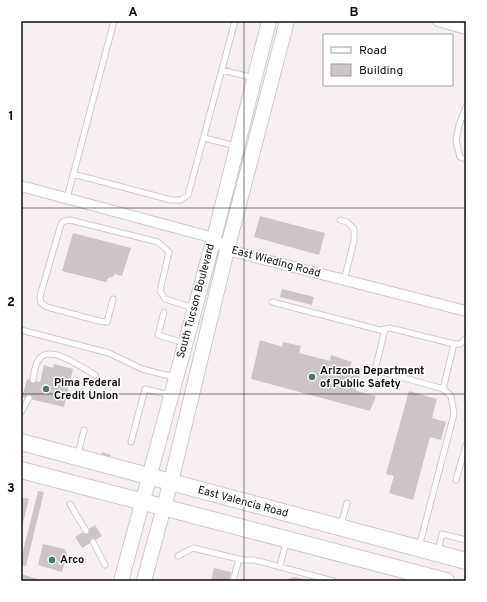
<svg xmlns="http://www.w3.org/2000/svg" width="487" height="602" viewBox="0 0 487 602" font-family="Overpass,sans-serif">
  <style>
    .building { fill: #cdc4c8 }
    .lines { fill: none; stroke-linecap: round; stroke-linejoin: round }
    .service-casing { stroke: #d0c8cb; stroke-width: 7 }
    .minor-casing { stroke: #d0c8cb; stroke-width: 12 }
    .secondary-casing { stroke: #d0c8cb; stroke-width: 16 }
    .primary-casing { stroke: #d0c8cb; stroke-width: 18 }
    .service { stroke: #fff; stroke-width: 5 }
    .minor { stroke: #fff; stroke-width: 10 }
    .secondary { stroke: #fff; stroke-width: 14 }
    .primary { stroke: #fff; stroke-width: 16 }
    .grid { fill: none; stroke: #100d0e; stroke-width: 1; stroke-opacity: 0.55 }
    .poi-dot { fill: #3f7d69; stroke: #fff; stroke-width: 1.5 }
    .labels { text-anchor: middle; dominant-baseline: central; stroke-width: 3; stroke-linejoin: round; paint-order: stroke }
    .street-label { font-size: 11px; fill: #100d0e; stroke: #fff }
    .poi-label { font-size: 11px; font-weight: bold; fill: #100d0e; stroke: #fff; text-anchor: start }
    .neatline { fill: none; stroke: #100d0e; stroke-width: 1.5 }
    .grid-label { font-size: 13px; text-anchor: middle; font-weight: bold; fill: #100d0e }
  </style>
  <rect width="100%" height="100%" fill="#f8eff2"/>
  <path class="building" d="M 260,216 L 325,233 L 319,255 L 254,237 Z
    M 73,233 L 131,248 L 122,276 L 115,274 L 112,277 L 108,278 L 106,282 L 62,271 Z
    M 282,289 L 314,297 L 312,305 L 280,297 Z
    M 260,340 L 282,347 L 283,342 L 301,346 L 299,353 L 330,361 L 331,355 L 352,362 L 350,366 L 362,369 L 356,391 L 376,396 L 370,411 L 251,379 Z
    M 54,364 L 73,369 L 64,407 L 22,397 L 27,379 L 40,382 L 44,365 L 53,368 Z
    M 409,391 L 437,399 L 432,418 L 446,422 L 441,440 L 430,437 L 413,500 L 389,493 L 394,476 L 386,474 Z
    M 102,452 L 111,455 L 110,457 L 101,455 Z
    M 38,491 L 44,492 L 26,566 L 21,565 L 21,559 Z
    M 21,497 L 29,499 L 22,527 L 21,527 Z
    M 95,525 L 102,536 L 82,548 L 75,537 Z
    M 43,544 L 64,549 L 67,554 L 62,572 L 38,565 Z
    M 214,568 L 231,572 L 229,581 L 211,581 Z
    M 21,574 L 44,581 L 21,581 Z
    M 294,577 L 310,580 L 310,581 L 288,581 L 288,579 Z"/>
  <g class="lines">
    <g class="service-casing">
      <path id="service" d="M 222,70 L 254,78
        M 466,107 L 459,125 L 456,141 L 460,157 L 466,159
        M 204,138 L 236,146
        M 73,174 L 171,200 L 181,200 L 188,195 L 235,21
        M 67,198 L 114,21
        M 340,220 L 347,222 L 354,229 L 354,241 L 344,280
        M 113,299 L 107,322 L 99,321 L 47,307 L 41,303 L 40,296 L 61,224 L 64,221 L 70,220 L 158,242 L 169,252 L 160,291 L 165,299 L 193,308
        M 272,302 L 380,330 L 390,328 L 454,344
        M 164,312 L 158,335 L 184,343
        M 385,329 L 375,370 L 444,389
        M 21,330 L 109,353 L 142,369 L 174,377
        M 33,380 C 34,373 35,362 41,357 C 53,346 84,369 95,375
        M 21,412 L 29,398
        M 131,442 L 145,389 L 170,395
        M 78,454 L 84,430
        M 456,480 L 466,445
        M 70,504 L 86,531
        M 341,525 L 347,503
        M 93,542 L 105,565
        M 419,547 L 454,414 L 451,396 L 443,389 L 454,344 L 460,344 L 466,338
        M 438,551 L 442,534 L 466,540
        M 178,556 L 193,548 L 243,560 L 254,560 L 333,581
        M 280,566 L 286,542
        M 233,581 L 239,559"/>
    </g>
    <g class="minor-casing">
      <path id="minor" d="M 438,21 L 466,29
        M 21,186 L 214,238 L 227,250 L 466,311"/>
    </g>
    <g class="secondary-casing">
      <path id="secondary" d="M 121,581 L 214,238 L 269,21
        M 144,581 L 173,473 L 227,250 L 287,21"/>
    </g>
    <g class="primary-casing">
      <path id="primary" d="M 21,442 L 466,561
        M 21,470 L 446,581"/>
    </g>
    <use href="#service" class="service"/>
    <use href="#minor" class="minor"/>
    <use href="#secondary" class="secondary"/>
    <use href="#primary" class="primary"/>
  </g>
  <path class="grid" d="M 244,21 L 244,581M 21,208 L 466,208M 21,394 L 466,394"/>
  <g class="poi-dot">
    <circle cx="312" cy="377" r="4"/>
    <circle cx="46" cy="389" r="4"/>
    <circle cx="52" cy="560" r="4"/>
  </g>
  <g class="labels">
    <g class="street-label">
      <text transform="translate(276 262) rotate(15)">East Wieding Road</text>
      <text transform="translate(196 301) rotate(-75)">South Tucson Boulevard</text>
      <text transform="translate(243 502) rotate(15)">East Valencia Road</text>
    </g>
    <g class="poi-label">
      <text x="320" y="371">Arizona Department<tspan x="320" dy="13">of Public Safety</tspan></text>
      <text x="54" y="383">Pima Federal<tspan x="54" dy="13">Credit Union</tspan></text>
      <text x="60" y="560">Arco</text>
    </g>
  </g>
  <rect width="487" height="602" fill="none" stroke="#ffffff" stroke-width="44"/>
  <rect x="323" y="34" width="130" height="52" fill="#ffffff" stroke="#9f9e9f"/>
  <rect x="331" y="47" width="20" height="6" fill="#ffffff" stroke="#9f9e9f"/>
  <text x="359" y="54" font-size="12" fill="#100d0e">Road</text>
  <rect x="331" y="64" width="20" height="12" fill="#cdc4c8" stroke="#9f9e9f"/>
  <text x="359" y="74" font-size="12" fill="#100d0e">Building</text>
  <rect x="22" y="22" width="443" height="558" class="neatline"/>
  <g class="grid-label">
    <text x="133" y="16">A</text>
    <text x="354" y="16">B</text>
    <text x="11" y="120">1</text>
    <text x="11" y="306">2</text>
    <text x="11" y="492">3</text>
  </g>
</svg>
